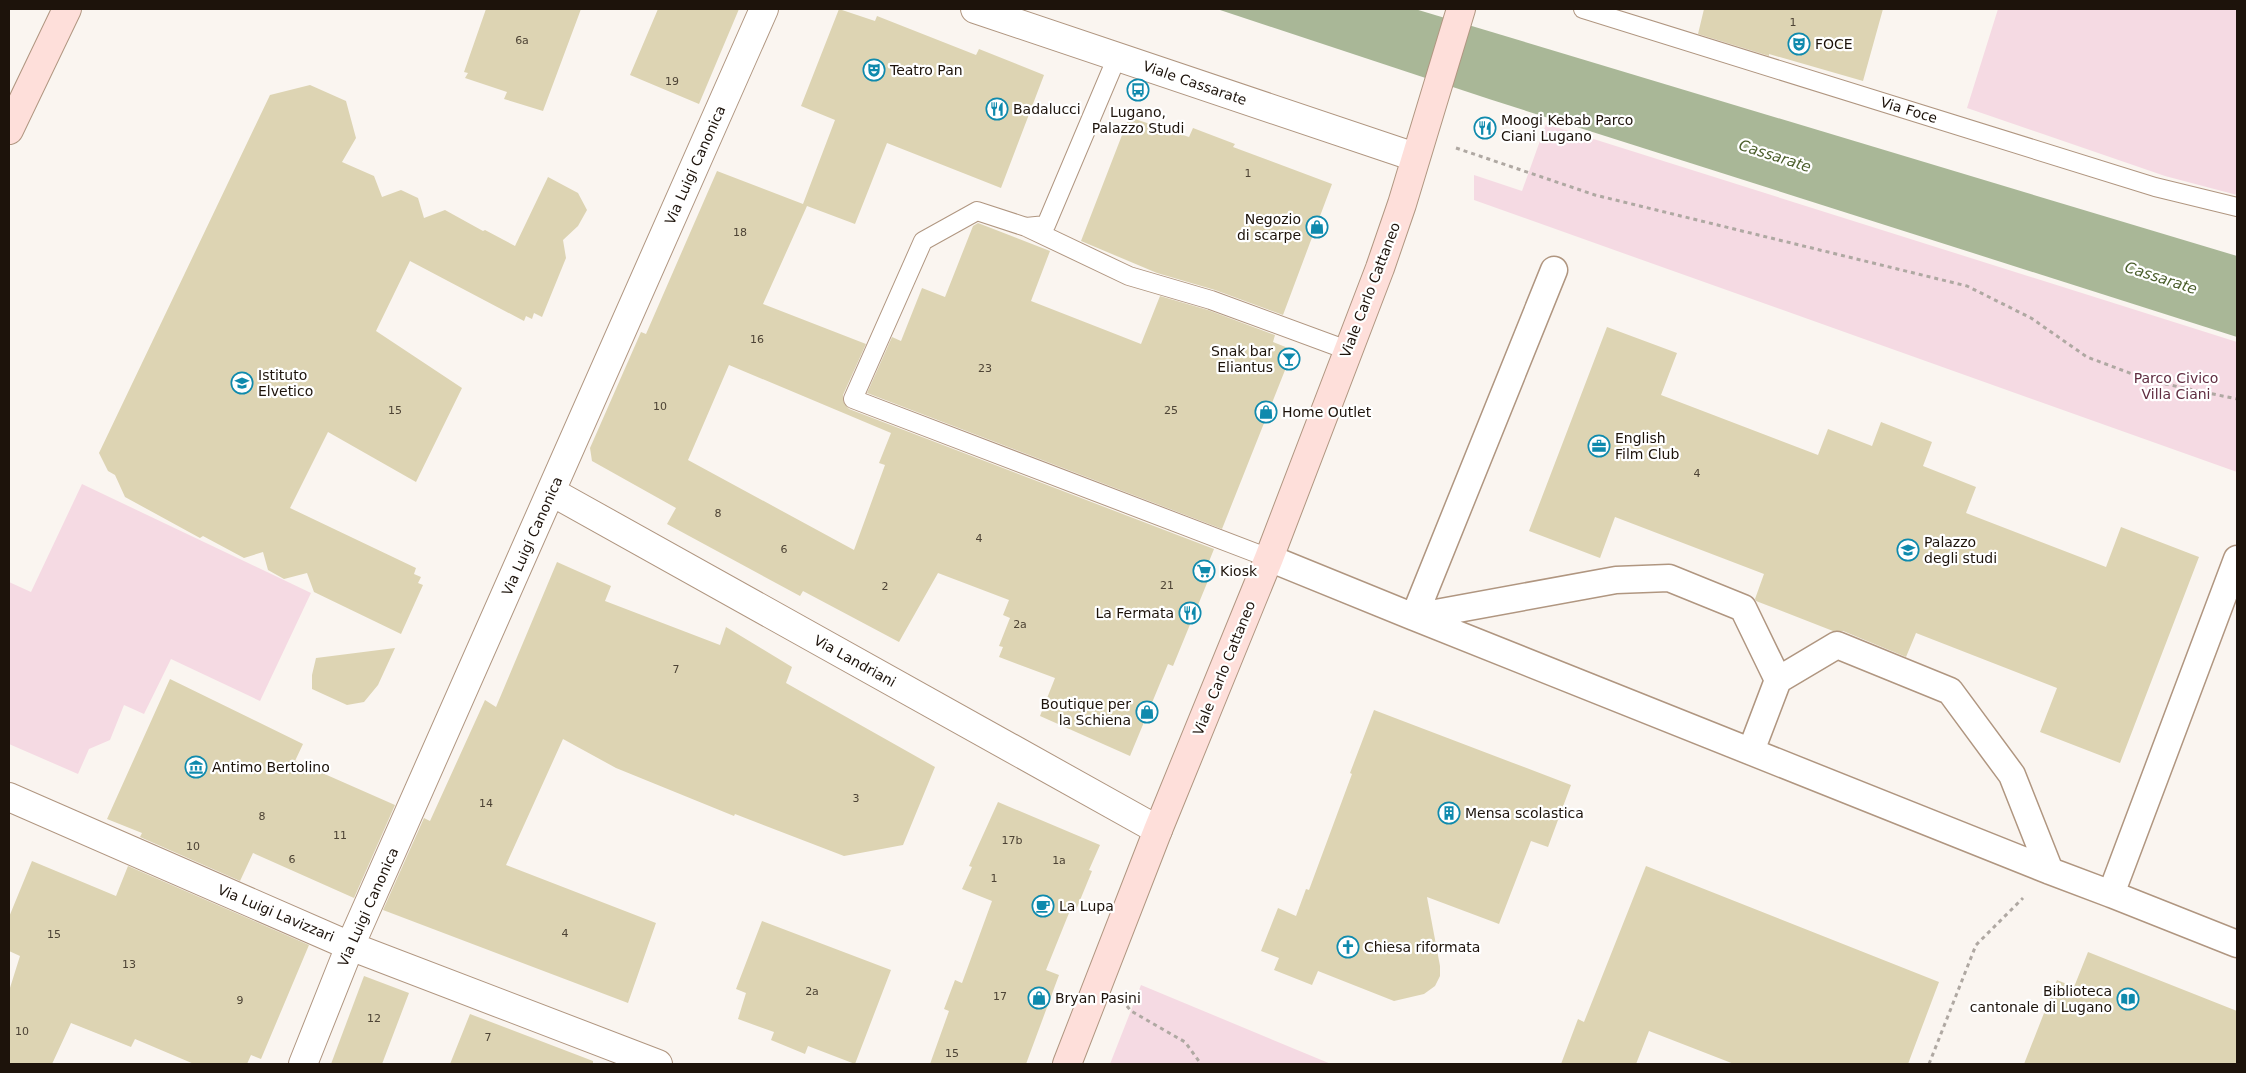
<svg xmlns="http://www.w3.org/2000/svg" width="2246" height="1073" viewBox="0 0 2246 1073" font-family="'DejaVu Sans',sans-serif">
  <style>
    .green { fill: #f5dae3 }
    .water { fill: #a9b797 }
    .building { fill: #ddd4b3; fill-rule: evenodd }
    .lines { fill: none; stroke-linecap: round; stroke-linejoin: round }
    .service-casing { stroke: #b09680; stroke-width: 20 }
    .pedestrian-casing { stroke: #b09680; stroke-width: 29 }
    .minor-casing { stroke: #b09680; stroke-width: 30 }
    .tertiary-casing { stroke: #b09680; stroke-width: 30 }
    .secondary-casing { stroke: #b09680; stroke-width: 30 }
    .path { stroke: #afa8a2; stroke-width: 3; stroke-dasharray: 4 4; stroke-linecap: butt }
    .service { stroke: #fff; stroke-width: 18 }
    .pedestrian { stroke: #fff; stroke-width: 26 }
    .minor { stroke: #fff; stroke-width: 28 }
    .tertiary { stroke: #fff; stroke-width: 28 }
    .secondary { stroke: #fedfda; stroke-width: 28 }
    .labels { text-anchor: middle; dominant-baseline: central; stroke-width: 4.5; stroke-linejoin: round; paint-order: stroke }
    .number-label { font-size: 11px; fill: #4d4335 }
    .poi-label { font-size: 14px; fill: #1d130b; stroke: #fff; text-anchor: start }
    .street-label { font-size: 14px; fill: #1d130b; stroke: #fff }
    .park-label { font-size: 14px; fill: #5f2c40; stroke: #fff }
    .water-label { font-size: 15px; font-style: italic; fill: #4c5f2d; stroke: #fff }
  </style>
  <rect width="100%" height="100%" fill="#faf5f0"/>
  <path class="green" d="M 1998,9 L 2237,9 L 2237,195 L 2165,176 L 1967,108 Z
    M 1546,124 L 2237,342 L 2237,472 L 1474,200 L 1474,175 L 1522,191 Z
    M 82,484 L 311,593 L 260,701 L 171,659 L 144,714 L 124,705 L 110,740 L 89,749 L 78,774 L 9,744 L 9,582 L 31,592 Z
    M 1141,985 L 1331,1064 L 1110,1064 Z"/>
  <path class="water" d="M 1217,9 L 1415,9 L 2237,256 L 2237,337 L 1489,99 Z"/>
  <path class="building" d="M 486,9 L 581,9 L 543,111 L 504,99 L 507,92 L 465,78 L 468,73 L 464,72 Z
    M 658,9 L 739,9 L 699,104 L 630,75 Z
    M 839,9 L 875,21 L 877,16 L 976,55 L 979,49 L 1044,75 L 1001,188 L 887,143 L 855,224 L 807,206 L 763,304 L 866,344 L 843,395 L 843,401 L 849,409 L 1214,549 L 1208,564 L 1214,566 L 1173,666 L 1168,664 L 1130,756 L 1040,716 L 1055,678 L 999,657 L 1003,647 L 999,646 L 1010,618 L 1003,615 L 1009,600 L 938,573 L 899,642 L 803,591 L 800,596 L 667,524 L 676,508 L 592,461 L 590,448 L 641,332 L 646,334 L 717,171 L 803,204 L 835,120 L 801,106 ZM 729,365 L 891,433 L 879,463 L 885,465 L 854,550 L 688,460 Z
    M 1704,9 L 1883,9 L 1863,81 L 1769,54 L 1769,56 L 1698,34 Z
    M 310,85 L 346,101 L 356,138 L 342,162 L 374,176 L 382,197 L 401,190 L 418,198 L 424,218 L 445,210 L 483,231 L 485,230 L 515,246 L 548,177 L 578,193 L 587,210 L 578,226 L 563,240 L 566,258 L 542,317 L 534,313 L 532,319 L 526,316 L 524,321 L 410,261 L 376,331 L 462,388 L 416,482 L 328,432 L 290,508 L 416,568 L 414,574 L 421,577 L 418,583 L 423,585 L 401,634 L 314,592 L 307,573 L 284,579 L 268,570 L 263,552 L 244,558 L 203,536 L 200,538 L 125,497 L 115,475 L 108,471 L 99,453 L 270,95 Z
    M 1129,117 L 1189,137 L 1193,128 L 1235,144 L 1233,147 L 1332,184 L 1283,315 L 1215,290 L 1157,273 L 1081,241 Z
    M 978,223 L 1050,251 L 1031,301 L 1141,344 L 1160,296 L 1208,310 L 1275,335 L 1273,342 L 1293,350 L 1222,529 L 867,393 L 892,337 L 901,341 L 922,288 L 945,297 L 973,226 Z
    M 1607,327 L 1677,353 L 1661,395 L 1818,455 L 1828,429 L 1872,446 L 1881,422 L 1932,442 L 1923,466 L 1976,487 L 1966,513 L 2106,567 L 2121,527 L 2199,557 L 2120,763 L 2040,732 L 2057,688 L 1916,633 L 1906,657 L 1843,631 L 1833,631 L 1756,601 L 1755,599 L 1764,574 L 1615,517 L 1600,558 L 1529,531 Z
    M 557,562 L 611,586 L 605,601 L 720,645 L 726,627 L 792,667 L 786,683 L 935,767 L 903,845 L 844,856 L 735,814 L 734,816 L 616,768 L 563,739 L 506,865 L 656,923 L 628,1003 L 383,910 L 424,818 L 430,821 L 485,700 L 496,707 Z
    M 395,648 L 378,685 L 364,702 L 347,705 L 312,689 L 312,675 L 316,658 Z
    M 170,679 L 303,744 L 295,761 L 395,805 L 354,898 L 253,853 L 240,881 L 140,837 L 142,833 L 107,819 Z
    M 1374,710 L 1571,785 L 1548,847 L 1531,841 L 1499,924 L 1427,897 L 1440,966 L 1440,976 L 1435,986 L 1424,994 L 1394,1001 L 1318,971 L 1312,985 L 1274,970 L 1279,958 L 1261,951 L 1278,908 L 1296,916 L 1306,889 L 1309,890 L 1352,774 L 1350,773 Z
    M 998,802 L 1100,845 L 1089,870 L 1092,871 L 1076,910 L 1071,908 L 1046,970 L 1059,975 L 1026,1064 L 930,1064 L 949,1011 L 944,1009 L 955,980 L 962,983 L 992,901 L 962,889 L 972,867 L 969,866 Z
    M 32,861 L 116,896 L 128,866 L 309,945 L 261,1059 L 251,1055 L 247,1064 L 194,1064 L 135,1039 L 131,1047 L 71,1023 L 52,1064 L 9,1064 L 9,991 L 20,956 L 9,951 L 9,917 Z
    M 1646,866 L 1939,982 L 1908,1064 L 1734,1064 L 1649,1031 L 1636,1064 L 1561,1064 L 1578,1019 L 1584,1022 Z
    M 762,921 L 891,970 L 855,1064 L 808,1046 L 805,1054 L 771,1040 L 774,1032 L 738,1019 L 746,993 L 736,989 Z
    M 2088,952 L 2237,1011 L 2237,1064 L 2024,1064 L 2057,980 L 2074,987 Z
    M 364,976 L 409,993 L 382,1064 L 331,1064 Z
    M 470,1014 L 593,1061 L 593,1064 L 450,1064 Z"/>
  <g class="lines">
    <g class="service-casing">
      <path id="service" d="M 1583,9 L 2155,187 L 2237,207
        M 1026,227 L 1046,225 L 1117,57
        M 1269,558 L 853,399 L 923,241 L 977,211 L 1026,227 L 1129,276 L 1211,300 L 1347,350"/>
    </g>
    <g class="pedestrian-casing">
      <path id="pedestrian" d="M 1554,270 L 1414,617 L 2050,871 L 2111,894 L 2237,559
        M 1269,558 L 1414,617 L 1616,580 L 1669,578 L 1743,608 L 1778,680
        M 1751,751 L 1778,680 L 1837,645 L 1950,691 L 2012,775 L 2050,871
        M 2111,894 L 2237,944"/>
    </g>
    <g class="minor-casing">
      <path id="minor" d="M 552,492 L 1158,830
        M 9,797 L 350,946 L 658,1064
        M 303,1064 L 350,946 L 764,9"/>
    </g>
    <g class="tertiary-casing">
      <path id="tertiary" d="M 975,9 L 1415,157"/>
    </g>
    <g class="secondary-casing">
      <path id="secondary" d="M 9,130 L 67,9
        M 1067,1064 L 1158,830 L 1269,558 L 1380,268 L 1402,204 L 1461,9"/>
    </g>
    <path class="path" d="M 1456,148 L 1595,195 L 1967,286 L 2031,318 L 2087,357 L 2151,381 L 2237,399
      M 1127,1006 L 1131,1011 L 1185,1042 L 1201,1064
      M 1929,1064 L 1976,945 L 2023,898"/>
    <use href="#service" class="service"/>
    <use href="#pedestrian" class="pedestrian"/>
    <use href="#minor" class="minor"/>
    <use href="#tertiary" class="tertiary"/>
    <use href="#secondary" class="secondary"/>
  </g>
  <defs>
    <g id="theatre-ring" transform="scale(1.125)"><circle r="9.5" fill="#fff" stroke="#0f8aad" stroke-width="1.5"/><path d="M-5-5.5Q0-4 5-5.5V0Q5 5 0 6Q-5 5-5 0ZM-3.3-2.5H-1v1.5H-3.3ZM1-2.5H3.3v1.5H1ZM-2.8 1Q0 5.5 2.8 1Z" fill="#0f8aad"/></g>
    <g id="bus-ring" transform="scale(1.125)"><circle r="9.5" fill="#fff" stroke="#0f8aad" stroke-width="1.5"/><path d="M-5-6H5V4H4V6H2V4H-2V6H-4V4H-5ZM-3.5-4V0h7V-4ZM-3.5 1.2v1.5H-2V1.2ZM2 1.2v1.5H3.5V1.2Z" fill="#0f8aad"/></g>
    <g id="restaurant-ring" transform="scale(1.125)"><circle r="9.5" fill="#fff" stroke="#0f8aad" stroke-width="1.5"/><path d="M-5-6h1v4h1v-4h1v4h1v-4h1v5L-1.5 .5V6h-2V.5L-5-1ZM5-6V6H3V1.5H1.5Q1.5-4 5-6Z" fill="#0f8aad"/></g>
    <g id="shop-ring" transform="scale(1.125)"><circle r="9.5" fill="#fff" stroke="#0f8aad" stroke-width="1.5"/><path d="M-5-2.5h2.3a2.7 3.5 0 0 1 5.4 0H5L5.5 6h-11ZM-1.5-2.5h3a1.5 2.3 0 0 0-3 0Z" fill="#0f8aad"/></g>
    <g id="bar-ring" transform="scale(1.125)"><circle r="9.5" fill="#fff" stroke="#0f8aad" stroke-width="1.5"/><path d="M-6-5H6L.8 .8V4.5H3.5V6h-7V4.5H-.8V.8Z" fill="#0f8aad"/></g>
    <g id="school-ring" transform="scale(1.125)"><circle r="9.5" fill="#fff" stroke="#0f8aad" stroke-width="1.5"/><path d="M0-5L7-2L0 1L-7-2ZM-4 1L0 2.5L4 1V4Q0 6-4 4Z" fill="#0f8aad"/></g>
    <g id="office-ring" transform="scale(1.125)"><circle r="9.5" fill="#fff" stroke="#0f8aad" stroke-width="1.5"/><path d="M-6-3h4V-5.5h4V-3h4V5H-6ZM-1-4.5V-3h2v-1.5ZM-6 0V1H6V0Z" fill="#0f8aad"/></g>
    <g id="supermarket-ring" transform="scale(1.125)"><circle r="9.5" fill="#fff" stroke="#0f8aad" stroke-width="1.5"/><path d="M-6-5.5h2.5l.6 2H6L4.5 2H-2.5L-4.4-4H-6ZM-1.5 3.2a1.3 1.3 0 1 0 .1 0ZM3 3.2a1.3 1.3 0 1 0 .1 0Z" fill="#0f8aad"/></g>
    <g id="museum-ring" transform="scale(1.125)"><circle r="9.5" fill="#fff" stroke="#0f8aad" stroke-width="1.5"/><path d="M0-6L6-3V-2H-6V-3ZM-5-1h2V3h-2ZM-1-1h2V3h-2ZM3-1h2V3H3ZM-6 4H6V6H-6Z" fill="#0f8aad"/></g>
    <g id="building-ring" transform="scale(1.125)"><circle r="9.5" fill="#fff" stroke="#0f8aad" stroke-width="1.5"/><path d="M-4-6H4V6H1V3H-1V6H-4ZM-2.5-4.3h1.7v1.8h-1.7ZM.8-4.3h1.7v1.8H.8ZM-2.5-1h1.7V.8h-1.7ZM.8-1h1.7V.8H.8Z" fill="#0f8aad"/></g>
    <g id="cafe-ring" transform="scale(1.125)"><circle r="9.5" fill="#fff" stroke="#0f8aad" stroke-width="1.5"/><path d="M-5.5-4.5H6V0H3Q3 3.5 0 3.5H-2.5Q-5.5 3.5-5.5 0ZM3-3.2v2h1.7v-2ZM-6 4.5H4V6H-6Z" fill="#0f8aad"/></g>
    <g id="church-ring" transform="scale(1.125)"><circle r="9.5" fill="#fff" stroke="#0f8aad" stroke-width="1.5"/><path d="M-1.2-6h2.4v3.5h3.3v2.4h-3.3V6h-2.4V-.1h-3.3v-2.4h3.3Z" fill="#0f8aad"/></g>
    <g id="library-ring" transform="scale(1.125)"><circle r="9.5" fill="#fff" stroke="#0f8aad" stroke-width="1.5"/><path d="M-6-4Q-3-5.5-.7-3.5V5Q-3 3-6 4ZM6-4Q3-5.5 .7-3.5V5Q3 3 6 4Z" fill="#0f8aad"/></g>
  </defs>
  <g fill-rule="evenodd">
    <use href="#theatre-ring" x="1799" y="44"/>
    <use href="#theatre-ring" x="874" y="70"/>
    <use href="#bus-ring" x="1138" y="90"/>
    <use href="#restaurant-ring" x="997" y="109"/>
    <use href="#restaurant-ring" x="1485" y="128"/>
    <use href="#shop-ring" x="1317" y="227"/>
    <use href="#bar-ring" x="1289" y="359"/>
    <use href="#school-ring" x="242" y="383"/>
    <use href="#shop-ring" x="1266" y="412"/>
    <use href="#office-ring" x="1599" y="446"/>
    <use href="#school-ring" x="1908" y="550"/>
    <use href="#supermarket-ring" x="1204" y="571"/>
    <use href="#restaurant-ring" x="1190" y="613"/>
    <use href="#shop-ring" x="1147" y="712"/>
    <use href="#museum-ring" x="196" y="767"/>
    <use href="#building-ring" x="1449" y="813"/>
    <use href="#cafe-ring" x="1043" y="906"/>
    <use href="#church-ring" x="1348" y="947"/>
    <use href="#shop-ring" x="1039" y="998"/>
    <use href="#library-ring" x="2128" y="999"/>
  </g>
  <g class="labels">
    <g class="number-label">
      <text x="1793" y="22">1</text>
      <text x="522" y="40">6a</text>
      <text x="672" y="81">19</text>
      <text x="1248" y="173">1</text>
      <text x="740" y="232">18</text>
      <text x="757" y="339">16</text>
      <text x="985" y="368">23</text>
      <text x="660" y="406">10</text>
      <text x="395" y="410">15</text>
      <text x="1171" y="410">25</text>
      <text x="1697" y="473">4</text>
      <text x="718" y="513">8</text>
      <text x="979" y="538">4</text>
      <text x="784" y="549">6</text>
      <text x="1167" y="585">21</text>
      <text x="885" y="586">2</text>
      <text x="1020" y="624">2a</text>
      <text x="676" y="669">7</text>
      <text x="856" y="798">3</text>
      <text x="486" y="803">14</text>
      <text x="262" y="816">8</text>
      <text x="340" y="835">11</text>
      <text x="1012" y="840">17b</text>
      <text x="193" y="846">10</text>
      <text x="292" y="859">6</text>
      <text x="1059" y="860">1a</text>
      <text x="994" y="878">1</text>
      <text x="565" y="933">4</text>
      <text x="54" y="934">15</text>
      <text x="129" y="964">13</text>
      <text x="812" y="991">2a</text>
      <text x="1000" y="996">17</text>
      <text x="240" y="1000">9</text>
      <text x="374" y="1018">12</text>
      <text x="22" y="1031">10</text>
      <text x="488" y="1037">7</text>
      <text x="952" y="1053">15</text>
    </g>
    <g class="poi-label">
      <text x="1815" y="44">FOCE</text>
      <text x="890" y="70">Teatro Pan</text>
      <text x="1013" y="109">Badalucci</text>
      <text x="1138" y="112" text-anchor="middle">Lugano,<tspan x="1138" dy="16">Palazzo Studi</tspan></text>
      <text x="1501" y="120">Moogi Kebab Parco<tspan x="1501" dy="16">Ciani Lugano</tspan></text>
      <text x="1301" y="219" text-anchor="end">Negozio<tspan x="1301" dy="16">di scarpe</tspan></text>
      <text x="1273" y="351" text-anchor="end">Snak bar<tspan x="1273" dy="16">Eliantus</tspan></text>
      <text x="258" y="375">Istituto<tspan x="258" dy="16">Elvetico</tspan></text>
      <text x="1282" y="412">Home Outlet</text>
      <text x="1615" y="438">English<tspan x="1615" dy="16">Film Club</tspan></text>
      <text x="1924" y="542">Palazzo<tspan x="1924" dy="16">degli studi</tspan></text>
      <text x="1220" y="571">Kiosk</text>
      <text x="1174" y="613" text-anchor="end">La Fermata</text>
      <text x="1131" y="704" text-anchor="end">Boutique per<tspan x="1131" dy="16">la Schiena</tspan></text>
      <text x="212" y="767">Antimo Bertolino</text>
      <text x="1465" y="813">Mensa scolastica</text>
      <text x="1059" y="906">La Lupa</text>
      <text x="1364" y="947">Chiesa riformata</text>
      <text x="2112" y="991" text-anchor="end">Biblioteca<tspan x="2112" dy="16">cantonale di Lugano</tspan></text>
      <text x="1055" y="998">Bryan Pasini</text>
    </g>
    <g class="street-label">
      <text transform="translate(1195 83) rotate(19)">Viale Cassarate</text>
      <text transform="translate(1909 110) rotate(17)">Via Foce</text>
      <text transform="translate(695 165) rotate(-66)">Via Luigi Canonica</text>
      <text transform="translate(1370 290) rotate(-69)">Viale Carlo Cattaneo</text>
      <text transform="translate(532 536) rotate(-66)">Via Luigi Canonica</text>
      <text transform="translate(855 661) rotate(29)">Via Landriani</text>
      <text transform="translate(1224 668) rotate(-68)">Viale Carlo Cattaneo</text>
      <text transform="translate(368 907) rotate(-66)">Via Luigi Canonica</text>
      <text transform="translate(276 913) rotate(23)">Via Luigi Lavizzari</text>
    </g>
    <g class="park-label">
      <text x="2176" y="378">Parco Civico<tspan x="2176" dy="16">Villa Ciani</tspan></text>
    </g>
    <g class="water-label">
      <text transform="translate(1775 156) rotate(18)">Cassarate</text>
      <text transform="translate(2161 278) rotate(18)">Cassarate</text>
    </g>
  </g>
  <rect width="2246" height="1073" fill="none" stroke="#1d130b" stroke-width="20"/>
</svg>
